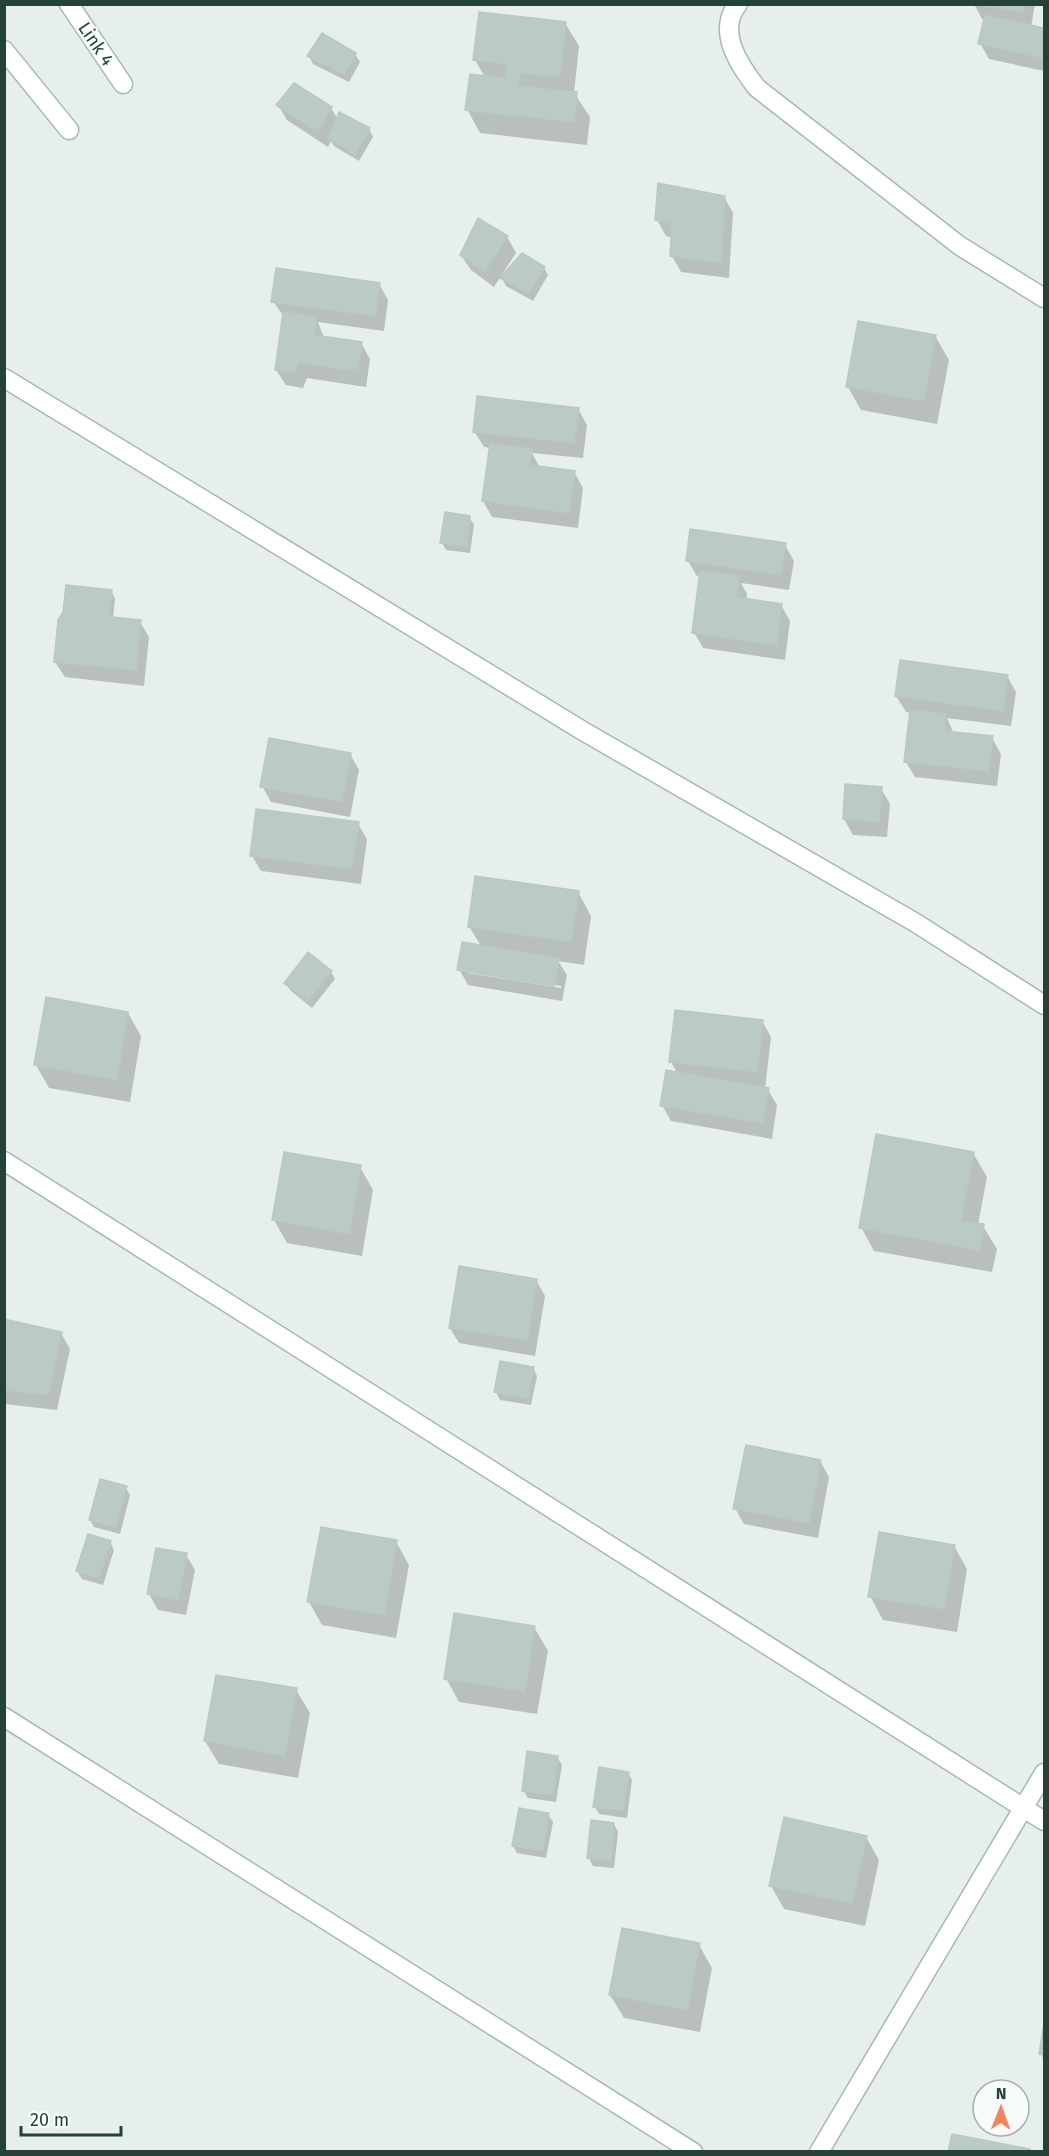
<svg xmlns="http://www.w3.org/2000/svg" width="1049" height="2156" viewBox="0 0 1049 2156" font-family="'Fira Sans',sans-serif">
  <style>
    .shadow { fill: #0003; fill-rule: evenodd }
    .building { fill: #bbcac4; stroke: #b8c9c2; stroke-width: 1.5 }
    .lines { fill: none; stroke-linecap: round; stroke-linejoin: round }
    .minor-casing { stroke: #a8b8b2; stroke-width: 21 }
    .minor { stroke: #fff; stroke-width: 18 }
    .labels { text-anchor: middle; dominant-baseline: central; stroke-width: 4.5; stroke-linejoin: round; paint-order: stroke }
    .street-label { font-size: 18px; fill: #24423a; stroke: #f7fbf9 }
  </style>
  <rect width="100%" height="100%" fill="#e6efeb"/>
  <path class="shadow" d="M 974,4 L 1035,4 L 1031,27 L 1044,30 L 1044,71 L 989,59 L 980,43 L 985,20 L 982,19 Z
    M 565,23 L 579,46 L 574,93 L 590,117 L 587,145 L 480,133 L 467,109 L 485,77 L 475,60 Z
    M 355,54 L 360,62 L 349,82 L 313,64 L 309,56 Z
    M 278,105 L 331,108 L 338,120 L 369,129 L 373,137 L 359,161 L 334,146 L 331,141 L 328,147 L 287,120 Z
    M 724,197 L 733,213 L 729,278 L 681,272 L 672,256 L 673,238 L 666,236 L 657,220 Z
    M 507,237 L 516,253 L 501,276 L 544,268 L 548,275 L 533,301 L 506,286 L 501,276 L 494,287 L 471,270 L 461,255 Z
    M 379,284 L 388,300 L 384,331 L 318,322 L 324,338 L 361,343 L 370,359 L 366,387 L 307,378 L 303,388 L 286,385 L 276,370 L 284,317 L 273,301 Z
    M 935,336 L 949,360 L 937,424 L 861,410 L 848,387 Z
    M 578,409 L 587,425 L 583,458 L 532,453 L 540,468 L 574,472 L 583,488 L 578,528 L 492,517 L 483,501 L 491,448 L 484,447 L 474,431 Z
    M 469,517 L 474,525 L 470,553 L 446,550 L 442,543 Z
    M 785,545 L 794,561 L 789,590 L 741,583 L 747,594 L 746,600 L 781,605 L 790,621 L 785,660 L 703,648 L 694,632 L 701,577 L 697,576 L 688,561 Z
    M 67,587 L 111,591 L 115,599 L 113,619 L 140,622 L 149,637 L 144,686 L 65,677 L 55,662 Z
    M 1007,676 L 1016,692 L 1011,726 L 947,718 L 954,734 L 992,738 L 1001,754 L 997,786 L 915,777 L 906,762 L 911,713 L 906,712 L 896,696 Z
    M 350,754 L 359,770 L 350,817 L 271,802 L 262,786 Z
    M 881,789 L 890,804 L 887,837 L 853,835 L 844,819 Z
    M 358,824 L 367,839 L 361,884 L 261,871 L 252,856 Z
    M 578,892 L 591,916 L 584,965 L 558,961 L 567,975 L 562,1001 L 468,985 L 459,969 L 481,946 L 469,926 ZM 468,970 L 561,986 L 561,988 L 468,973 Z
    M 331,972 L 335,979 L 312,1008 L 290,990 L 286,983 Z
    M 128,1013 L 141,1036 L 130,1102 L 49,1088 L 36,1065 Z
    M 762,1021 L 771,1037 L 765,1089 L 768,1090 L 777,1105 L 772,1139 L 671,1121 L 662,1105 L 678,1074 L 671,1062 Z
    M 973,1153 L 987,1177 L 978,1225 L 983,1226 L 997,1249 L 992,1272 L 874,1251 L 861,1227 Z
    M 360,1167 L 373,1190 L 362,1256 L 287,1243 L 274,1220 Z
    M 536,1280 L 545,1296 L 535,1356 L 459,1343 L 450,1328 Z
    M 4,1321 L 61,1333 L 70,1349 L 57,1410 L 4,1404 Z
    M 533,1368 L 537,1376 L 531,1405 L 500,1400 L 496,1392 Z
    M 820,1461 L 829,1477 L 818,1538 L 744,1524 L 735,1508 Z
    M 126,1488 L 130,1495 L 120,1534 L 94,1527 L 90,1520 Z
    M 110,1542 L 114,1550 L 103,1585 L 82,1579 L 77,1571 Z
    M 396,1542 L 409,1565 L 396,1638 L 322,1625 L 309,1602 Z
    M 954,1546 L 967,1569 L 957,1632 L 883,1620 L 870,1596 Z
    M 186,1555 L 195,1570 L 186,1615 L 158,1610 L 149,1594 Z
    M 534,1627 L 548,1651 L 537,1714 L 459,1702 L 446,1678 Z
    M 296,1690 L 310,1713 L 298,1778 L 219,1764 L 205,1741 Z
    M 557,1757 L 562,1765 L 556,1802 L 528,1798 L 523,1790 Z
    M 628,1773 L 632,1780 L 627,1818 L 599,1814 L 595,1807 Z
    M 548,1815 L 553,1822 L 546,1858 L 517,1853 L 513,1846 Z
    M 614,1824 L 618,1832 L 614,1868 L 593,1866 L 589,1858 Z
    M 866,1837 L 879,1860 L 865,1926 L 784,1909 L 771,1886 Z
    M 699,1945 L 712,1968 L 700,2032 L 624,2018 L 610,1995 Z
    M 1044,2032 L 1044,2060 L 1041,2054 Z"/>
  <path class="building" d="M 976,4 L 1024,4 L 1022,12 Z
    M 479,12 L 566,22 L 560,77 L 520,73 L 518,86 L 577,92 L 574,122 L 465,110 L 470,74 L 506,78 L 507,64 L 473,60 Z
    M 985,15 L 1044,28 L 1044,58 L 978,44 Z
    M 322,33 L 356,53 L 344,75 L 307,56 Z
    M 294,83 L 332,107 L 318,132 L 276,105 Z
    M 339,112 L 370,128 L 355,155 L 328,138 Z
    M 658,183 L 725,196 L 721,263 L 670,256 L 672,224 L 655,220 Z
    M 478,218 L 508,236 L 485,272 L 460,255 Z
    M 522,253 L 545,267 L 528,294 L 500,278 Z
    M 276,268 L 380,283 L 375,316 L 271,302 Z
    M 283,312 L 317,317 L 314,335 L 362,342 L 358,371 L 299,363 L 294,372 L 275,370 Z
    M 858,321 L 936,335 L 924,401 L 846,387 Z
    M 477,396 L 579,408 L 574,443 L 473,432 Z
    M 490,443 L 532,449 L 530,465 L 575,471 L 569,513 L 482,501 Z
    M 445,512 L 470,516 L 467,546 L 440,543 Z
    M 690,529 L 786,543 L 781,575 L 686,561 Z
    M 700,571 L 739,576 L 736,597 L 782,604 L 777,645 L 692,633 Z
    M 66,585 L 112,590 L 109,616 L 63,612 Z
    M 63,612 L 141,620 L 136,670 L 54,662 L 58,620 Z
    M 900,660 L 1008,675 L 1003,711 L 895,696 Z
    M 910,710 L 946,714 L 944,731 L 993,736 L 989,771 L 904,762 Z
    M 269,738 L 351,753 L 342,802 L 260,787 Z
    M 845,784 L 882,787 L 879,822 L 843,819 Z
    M 256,809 L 359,822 L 352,869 L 250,856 Z
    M 475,876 L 579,891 L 571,942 L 468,927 Z
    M 462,942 L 559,958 L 554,986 L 457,970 Z
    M 308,952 L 332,971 L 308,1001 L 284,983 Z
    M 46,997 L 128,1012 L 117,1080 L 34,1065 Z
    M 675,1010 L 763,1020 L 757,1072 L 669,1062 Z
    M 666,1070 L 769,1088 L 763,1123 L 660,1106 Z
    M 876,1134 L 974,1152 L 961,1221 L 984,1224 L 980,1250 L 859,1228 Z
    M 284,1152 L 361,1165 L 349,1234 L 272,1220 Z
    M 459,1266 L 537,1279 L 527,1340 L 449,1328 Z
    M 4,1319 L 62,1332 L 48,1395 L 4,1390 Z
    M 500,1361 L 534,1367 L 528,1399 L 494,1392 Z
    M 746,1445 L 821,1460 L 809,1523 L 733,1509 Z
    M 100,1479 L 127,1486 L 116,1527 L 89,1520 Z
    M 321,1527 L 397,1540 L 384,1615 L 307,1602 Z
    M 879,1532 L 955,1545 L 944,1609 L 868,1597 Z
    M 88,1534 L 111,1541 L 99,1578 L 76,1571 Z
    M 156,1548 L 187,1553 L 178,1600 L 147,1594 Z
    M 454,1613 L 535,1626 L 525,1691 L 444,1679 Z
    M 216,1675 L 297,1688 L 285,1756 L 204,1741 Z
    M 527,1751 L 558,1756 L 553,1795 L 522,1791 Z
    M 599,1767 L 629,1772 L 623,1811 L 593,1807 Z
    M 519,1808 L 549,1813 L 543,1851 L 512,1846 Z
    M 784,1817 L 867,1836 L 852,1903 L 769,1886 Z
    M 591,1820 L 614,1823 L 611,1861 L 587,1858 Z
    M 622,1928 L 700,1943 L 687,2010 L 609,1995 Z
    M 1044,2024 L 1044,2055 L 1039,2054 Z
    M 952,2134 L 1030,2149 L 1030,2152 L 948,2152 Z"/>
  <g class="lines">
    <g class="minor-casing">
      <path id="minor" d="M 69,4 L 123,84
        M 738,4 C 716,31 739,65 757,88 L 960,246 L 1044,298
        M 4,50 L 69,130
        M 4,378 L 583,731 L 916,923 L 1044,1005
        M 4,1161 L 1044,1821
        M 4,1717 L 693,2152
        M 819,2152 L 1044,1773"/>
    </g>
    <use href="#minor" class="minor"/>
  </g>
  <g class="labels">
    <g class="street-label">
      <text transform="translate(96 44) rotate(56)">Link 4</text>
    </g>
  </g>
  <rect width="1049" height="2156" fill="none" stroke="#24423a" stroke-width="12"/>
  <g transform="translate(1001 2108) rotate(1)"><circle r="28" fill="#f7fbf9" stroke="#a3b1ad" stroke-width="1.5"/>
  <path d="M0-4.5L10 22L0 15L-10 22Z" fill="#f4845f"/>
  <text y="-9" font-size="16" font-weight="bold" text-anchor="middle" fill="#24423a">N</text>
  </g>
  <path d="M21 2126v9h100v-9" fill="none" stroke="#24423a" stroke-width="3"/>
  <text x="30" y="2126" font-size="18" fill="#24423a" stroke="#f7fbf9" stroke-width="4.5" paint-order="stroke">20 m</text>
</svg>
